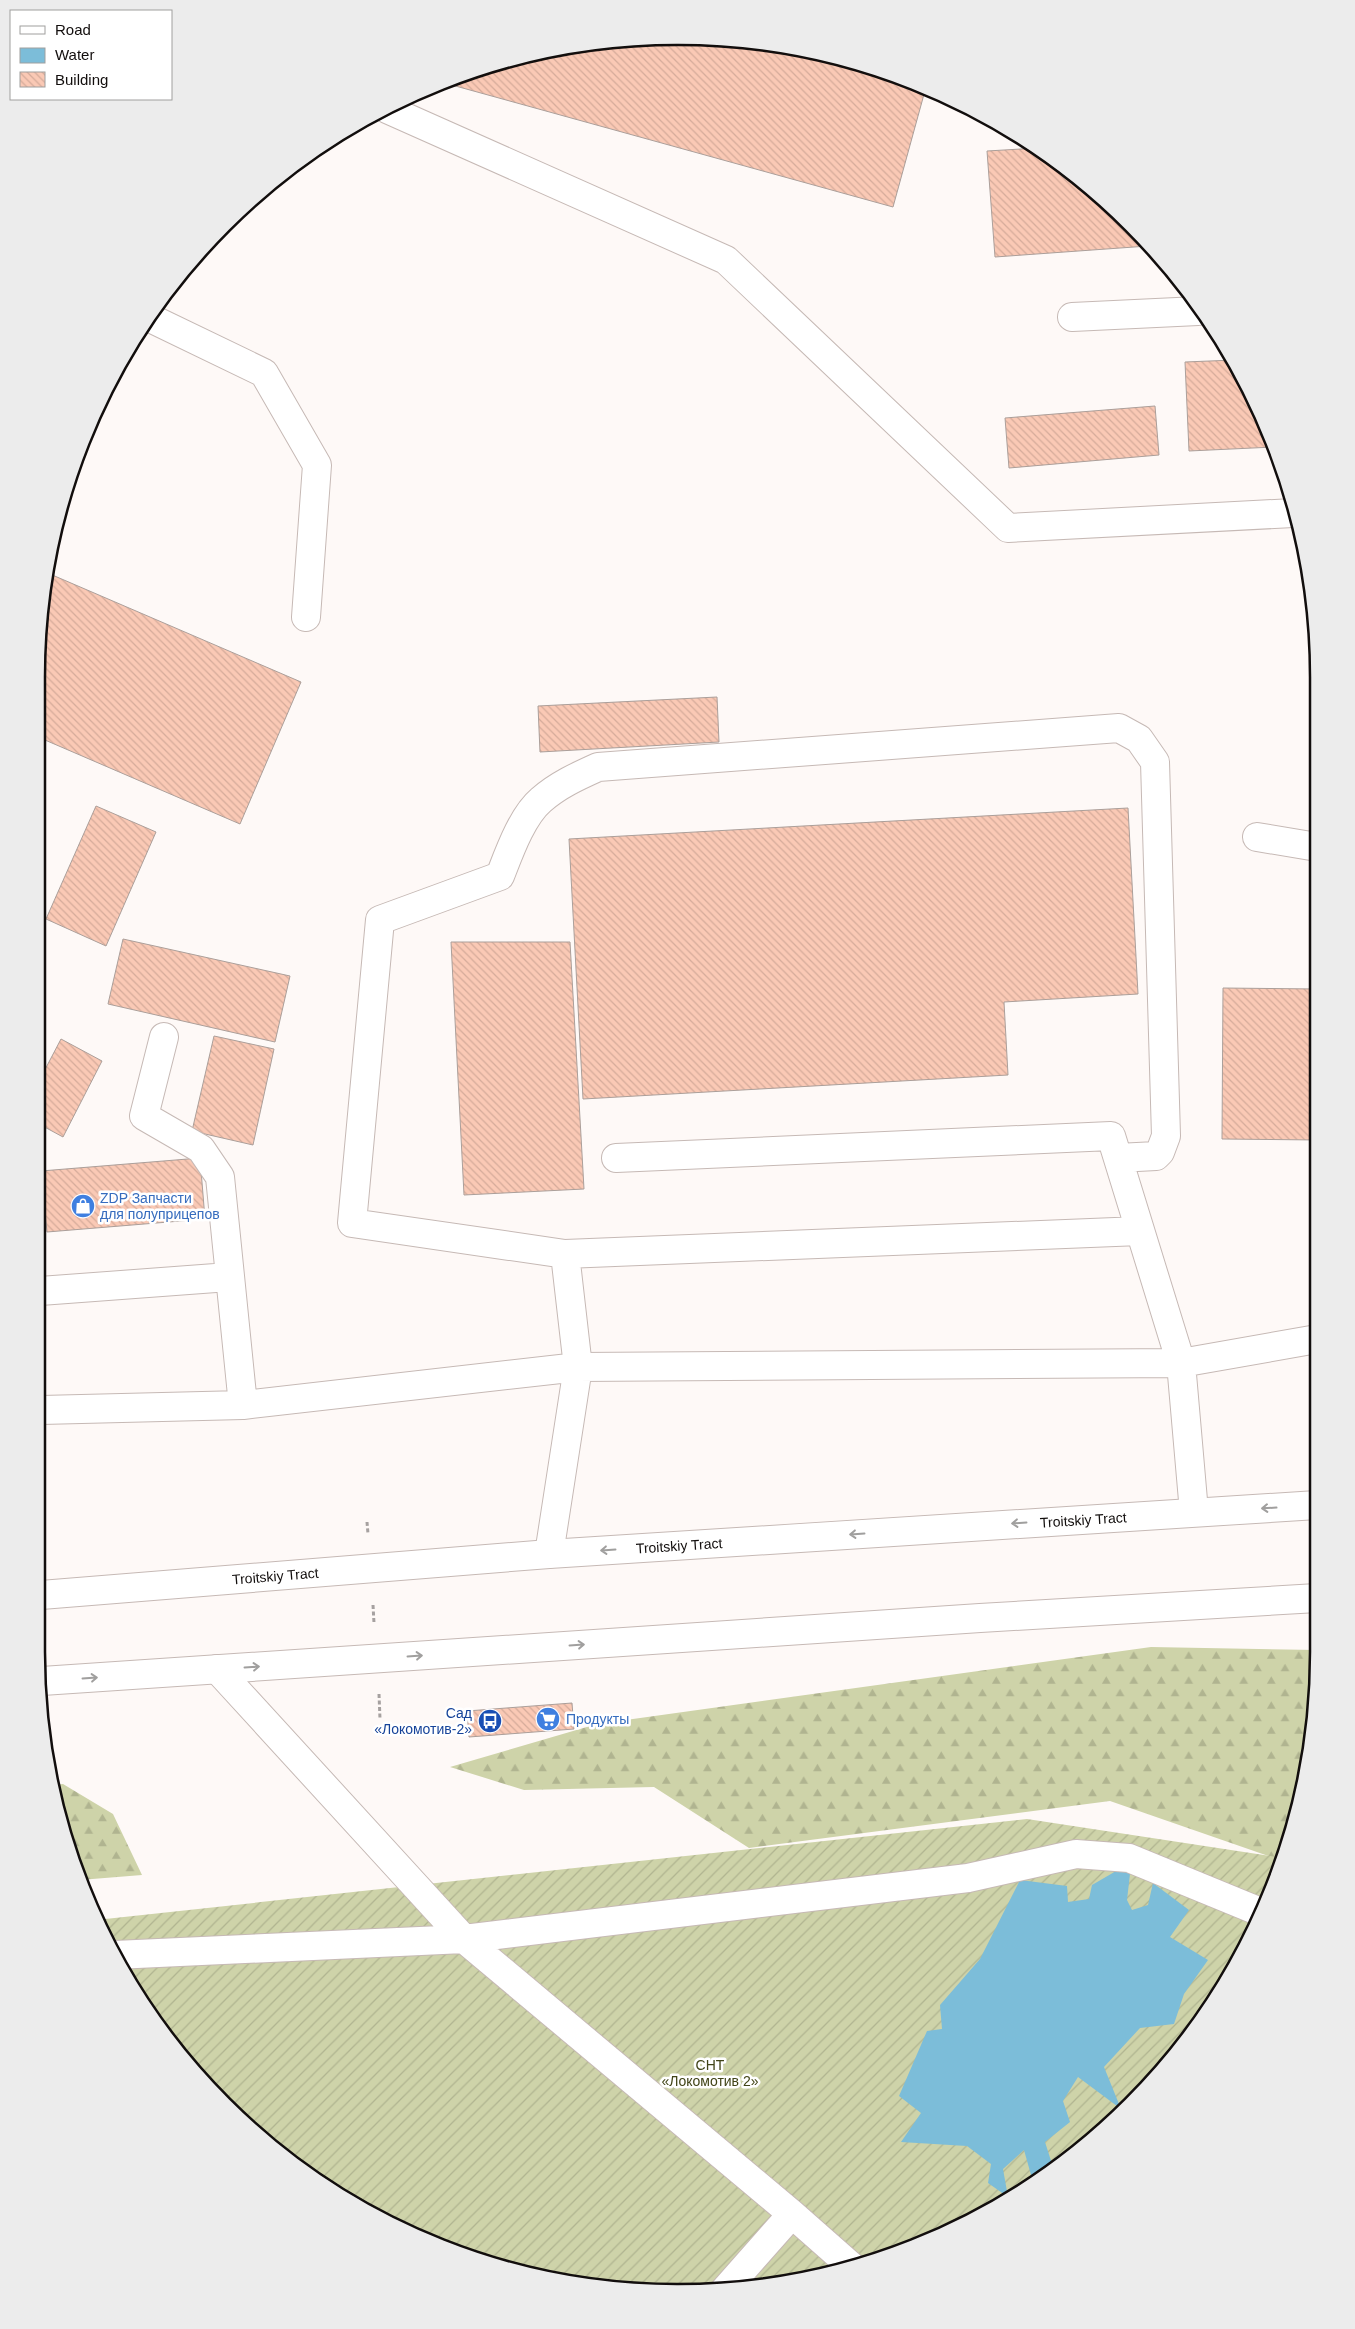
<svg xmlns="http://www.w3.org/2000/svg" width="1355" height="2329" viewBox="0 0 1355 2329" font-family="Helvetica,sans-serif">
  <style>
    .forest { fill: url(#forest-firs) }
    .garden { fill: url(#garden-furrows) }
    .water { fill: #7cbdd9 }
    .building { fill: url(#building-back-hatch); stroke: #ab9f9a }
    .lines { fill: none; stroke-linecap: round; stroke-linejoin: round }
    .minor-casing { stroke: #c6b9b5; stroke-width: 30 }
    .major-casing { stroke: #c6b9b5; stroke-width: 30 }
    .path { stroke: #a6a1a0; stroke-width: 3; stroke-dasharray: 4 2.5; stroke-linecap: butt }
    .minor { stroke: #fff; stroke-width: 28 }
    .major { stroke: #fff; stroke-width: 28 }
    .oneway { stroke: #a09f9e }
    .labels { text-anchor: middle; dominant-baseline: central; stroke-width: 5; stroke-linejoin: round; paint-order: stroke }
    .shop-label { font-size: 14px; fill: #366cbe; stroke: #fff; text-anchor: start }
    .street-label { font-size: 14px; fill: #120e0d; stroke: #fff }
    .transit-label { font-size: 14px; fill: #164399; stroke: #fff; text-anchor: end }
    .park-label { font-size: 14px; fill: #414418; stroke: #fff }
    .rim { fill: none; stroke: #120e0d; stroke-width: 2.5 }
  </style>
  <defs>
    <pattern id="forest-firs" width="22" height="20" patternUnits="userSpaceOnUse" patternTransform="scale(1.25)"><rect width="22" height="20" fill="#ced3a9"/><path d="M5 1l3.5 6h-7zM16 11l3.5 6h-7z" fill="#b0b490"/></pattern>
    <pattern id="garden-furrows" width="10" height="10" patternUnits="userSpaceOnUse" patternTransform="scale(1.25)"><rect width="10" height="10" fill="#ced3a9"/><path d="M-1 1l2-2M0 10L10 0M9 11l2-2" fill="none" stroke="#b0b490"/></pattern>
    <pattern id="building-back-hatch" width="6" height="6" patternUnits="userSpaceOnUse" patternTransform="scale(1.25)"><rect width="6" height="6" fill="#fac9b5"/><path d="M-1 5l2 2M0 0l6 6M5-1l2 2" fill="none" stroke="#d5ab9a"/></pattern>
  </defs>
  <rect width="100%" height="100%" fill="#fef9f7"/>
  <path class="forest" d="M 1151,1647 L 1317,1650 L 1317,1694 L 1283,1861 L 1110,1801 L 749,1848 L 654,1787 L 524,1790 L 450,1767 L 597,1724 Z
    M 63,1784 L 113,1814 L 142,1875 L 80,1880 L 70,1857 L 53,1785 Z"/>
  <path class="garden" d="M 1027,1819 L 1284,1858 L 1211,2008 L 1100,2134 L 998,2207 L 923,2244 L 803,2280 L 719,2291 L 594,2287 L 511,2271 L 394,2227 L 321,2185 L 224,2105 L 169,2042 L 103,1935 L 96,1920 Z"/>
  <path class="water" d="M 1123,1867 L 1130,1874 L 1127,1900 L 1132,1910 L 1148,1905 L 1153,1883 L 1189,1910 L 1170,1937 L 1208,1960 L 1184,1994 L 1174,2024 L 1140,2028 L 1104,2067 L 1121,2109 L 1078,2077 L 1063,2101 L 1070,2122 L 1045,2142 L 1053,2167 L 1033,2182 L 1024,2150 L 1003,2169 L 1008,2197 L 988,2183 L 991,2164 L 967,2146 L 901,2142 L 921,2113 L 899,2096 L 927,2031 L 942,2029 L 940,2005 L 980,1959 L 1020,1880 L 1067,1886 L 1068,1902 L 1089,1899 L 1092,1885 Z"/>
  <path class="building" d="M 677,36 L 802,49 L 926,87 L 893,207 L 441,82 L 552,49 Z
    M 1038,148 L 1131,224 L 1148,246 L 995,257 L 987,151 Z
    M 1234,360 L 1274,447 L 1189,451 L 1185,362 Z
    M 1155,406 L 1159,455 L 1009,468 L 1005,418 Z
    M 50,574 L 301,682 L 240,824 L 38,737 L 38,635 Z
    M 717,697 L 719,742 L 540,752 L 538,706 Z
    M 96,806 L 156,832 L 106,946 L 46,919 Z
    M 1128,808 L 1138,994 L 1004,1002 L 1008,1075 L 583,1099 L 569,839 Z
    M 123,939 L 290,976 L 275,1042 L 108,1004 Z
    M 451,942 L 570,942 L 584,1189 L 464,1195 Z
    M 1223,988 L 1317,989 L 1317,1140 L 1222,1139 Z
    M 214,1036 L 274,1049 L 253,1145 L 192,1131 Z
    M 61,1039 L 102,1061 L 63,1137 L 39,1124 L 39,1081 Z
    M 200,1158 L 205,1219 L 47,1232 L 41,1171 Z
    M 572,1703 L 574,1729 L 469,1737 L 467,1711 Z"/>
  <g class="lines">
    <g class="minor-casing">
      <path id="minor" d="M 387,109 L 726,260 L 1008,528 L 1293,513
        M 148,317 L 264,373 L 317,465 L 306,617
        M 1072,317 L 1198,311
        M 1257,837 L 1317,847
        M 164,1037 L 144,1116 L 201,1149 L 220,1177 L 243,1405
        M 616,1158 L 1111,1136 L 1181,1363 L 1194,1512
        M 1118,1158 L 1156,1156 L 1160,1152 L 1166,1136 L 1155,762 L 1139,739 L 1119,728 L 598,767 C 578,776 558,785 541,800 C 522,816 509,853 500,876 L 380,920 L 352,1223 L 565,1254 L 1140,1231
        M 40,1291 L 229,1277
        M 41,1410 L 243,1405 L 578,1367 L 1181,1363 L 1317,1339
        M 549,1554 L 578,1367 L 565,1254
        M 217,1669 L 464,1939 L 792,2214 L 851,2266
        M 115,1955 L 464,1939 L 968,1878 L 1076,1854 L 1129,1858 L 1258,1911
        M 724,2291 L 792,2214"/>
    </g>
    <g class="major-casing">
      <g id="major">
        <path id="s1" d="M 41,1595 L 549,1554 L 1317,1505"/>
        <path d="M 42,1681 L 980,1618 L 1317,1598"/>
      </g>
    </g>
    <path class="path" d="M 367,1522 L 368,1534
      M 373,1605 L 374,1623
      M 379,1694 L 380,1719"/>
    <use href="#minor" class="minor"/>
    <use href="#major" class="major"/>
  </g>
  <defs><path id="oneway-shaft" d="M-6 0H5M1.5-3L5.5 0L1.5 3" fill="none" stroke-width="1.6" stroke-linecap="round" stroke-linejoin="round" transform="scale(1.25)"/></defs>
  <g class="oneway">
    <use href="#oneway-shaft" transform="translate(1269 1508) rotate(177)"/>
    <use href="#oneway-shaft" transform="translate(1019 1523) rotate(176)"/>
    <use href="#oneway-shaft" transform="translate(857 1534) rotate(176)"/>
    <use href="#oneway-shaft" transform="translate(608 1550) rotate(176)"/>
    <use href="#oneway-shaft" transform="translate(577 1645) rotate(-4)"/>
    <use href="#oneway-shaft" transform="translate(415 1656) rotate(-4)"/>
    <use href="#oneway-shaft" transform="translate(252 1667) rotate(-4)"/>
    <use href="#oneway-shaft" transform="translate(90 1678) rotate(-4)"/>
  </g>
  <defs>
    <g id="shop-disc" transform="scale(1.25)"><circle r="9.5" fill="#3f7fe0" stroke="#fff"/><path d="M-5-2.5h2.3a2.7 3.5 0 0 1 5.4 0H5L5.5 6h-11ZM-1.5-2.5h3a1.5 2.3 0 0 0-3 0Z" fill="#fff"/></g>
    <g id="supermarket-disc" transform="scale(1.25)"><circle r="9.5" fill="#3f7fe0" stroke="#fff"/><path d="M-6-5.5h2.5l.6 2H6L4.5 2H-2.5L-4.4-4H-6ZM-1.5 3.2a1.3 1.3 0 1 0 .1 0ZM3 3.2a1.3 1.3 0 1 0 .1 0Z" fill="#fff"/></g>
    <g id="bus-disc" transform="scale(1.25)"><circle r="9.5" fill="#1a4fb4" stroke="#fff"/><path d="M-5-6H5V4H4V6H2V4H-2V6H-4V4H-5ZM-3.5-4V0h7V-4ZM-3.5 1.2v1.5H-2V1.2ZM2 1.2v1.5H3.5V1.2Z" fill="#fff"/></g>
  </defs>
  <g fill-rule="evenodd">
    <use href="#shop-disc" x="83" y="1206"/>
    <use href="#supermarket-disc" x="548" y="1719"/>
    <use href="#bus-disc" x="490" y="1721"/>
  </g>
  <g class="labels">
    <g class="shop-label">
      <text x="100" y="1198">ZDP Запчасти<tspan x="100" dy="16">для полуприцепов</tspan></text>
      <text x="566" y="1719">Продукты</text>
    </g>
    <g class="street-label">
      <text stroke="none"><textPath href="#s1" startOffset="1045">Troitskiy Tract</textPath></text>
      <text stroke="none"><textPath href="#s1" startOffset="640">Troitskiy Tract</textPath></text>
      <text stroke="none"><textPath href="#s1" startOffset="235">Troitskiy Tract</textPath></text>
    </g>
    <g class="transit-label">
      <text x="472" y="1713">Сад<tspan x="472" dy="16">«Локомотив-2»</tspan></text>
    </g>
    <g class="park-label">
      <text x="710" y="2065">СНТ<tspan x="710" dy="16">«Локомотив 2»</tspan></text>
    </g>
  </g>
  <path d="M0 0H1355V2329H0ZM677 45H678A632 632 0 0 1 1310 677V1652A632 632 0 0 1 678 2284H677A632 632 0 0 1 45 1652V677A632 632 0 0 1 677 45Z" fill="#ececec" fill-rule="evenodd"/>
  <path class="rim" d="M677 45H678A632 632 0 0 1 1310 677V1652A632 632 0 0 1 678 2284H677A632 632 0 0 1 45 1652V677A632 632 0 0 1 677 45Z"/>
  <rect x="10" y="10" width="162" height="90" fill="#ffffff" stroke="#a09f9e"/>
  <rect x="20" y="26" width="25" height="8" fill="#ffffff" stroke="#a09f9e"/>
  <text x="55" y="35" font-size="15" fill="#120e0d">Road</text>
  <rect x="20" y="48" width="25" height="15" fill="#7cbdd9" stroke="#a09f9e"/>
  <text x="55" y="60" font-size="15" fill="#120e0d">Water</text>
  <rect x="20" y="72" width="25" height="15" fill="url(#building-back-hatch)" stroke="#a09f9e"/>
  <text x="55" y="85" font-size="15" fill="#120e0d">Building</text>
</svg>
